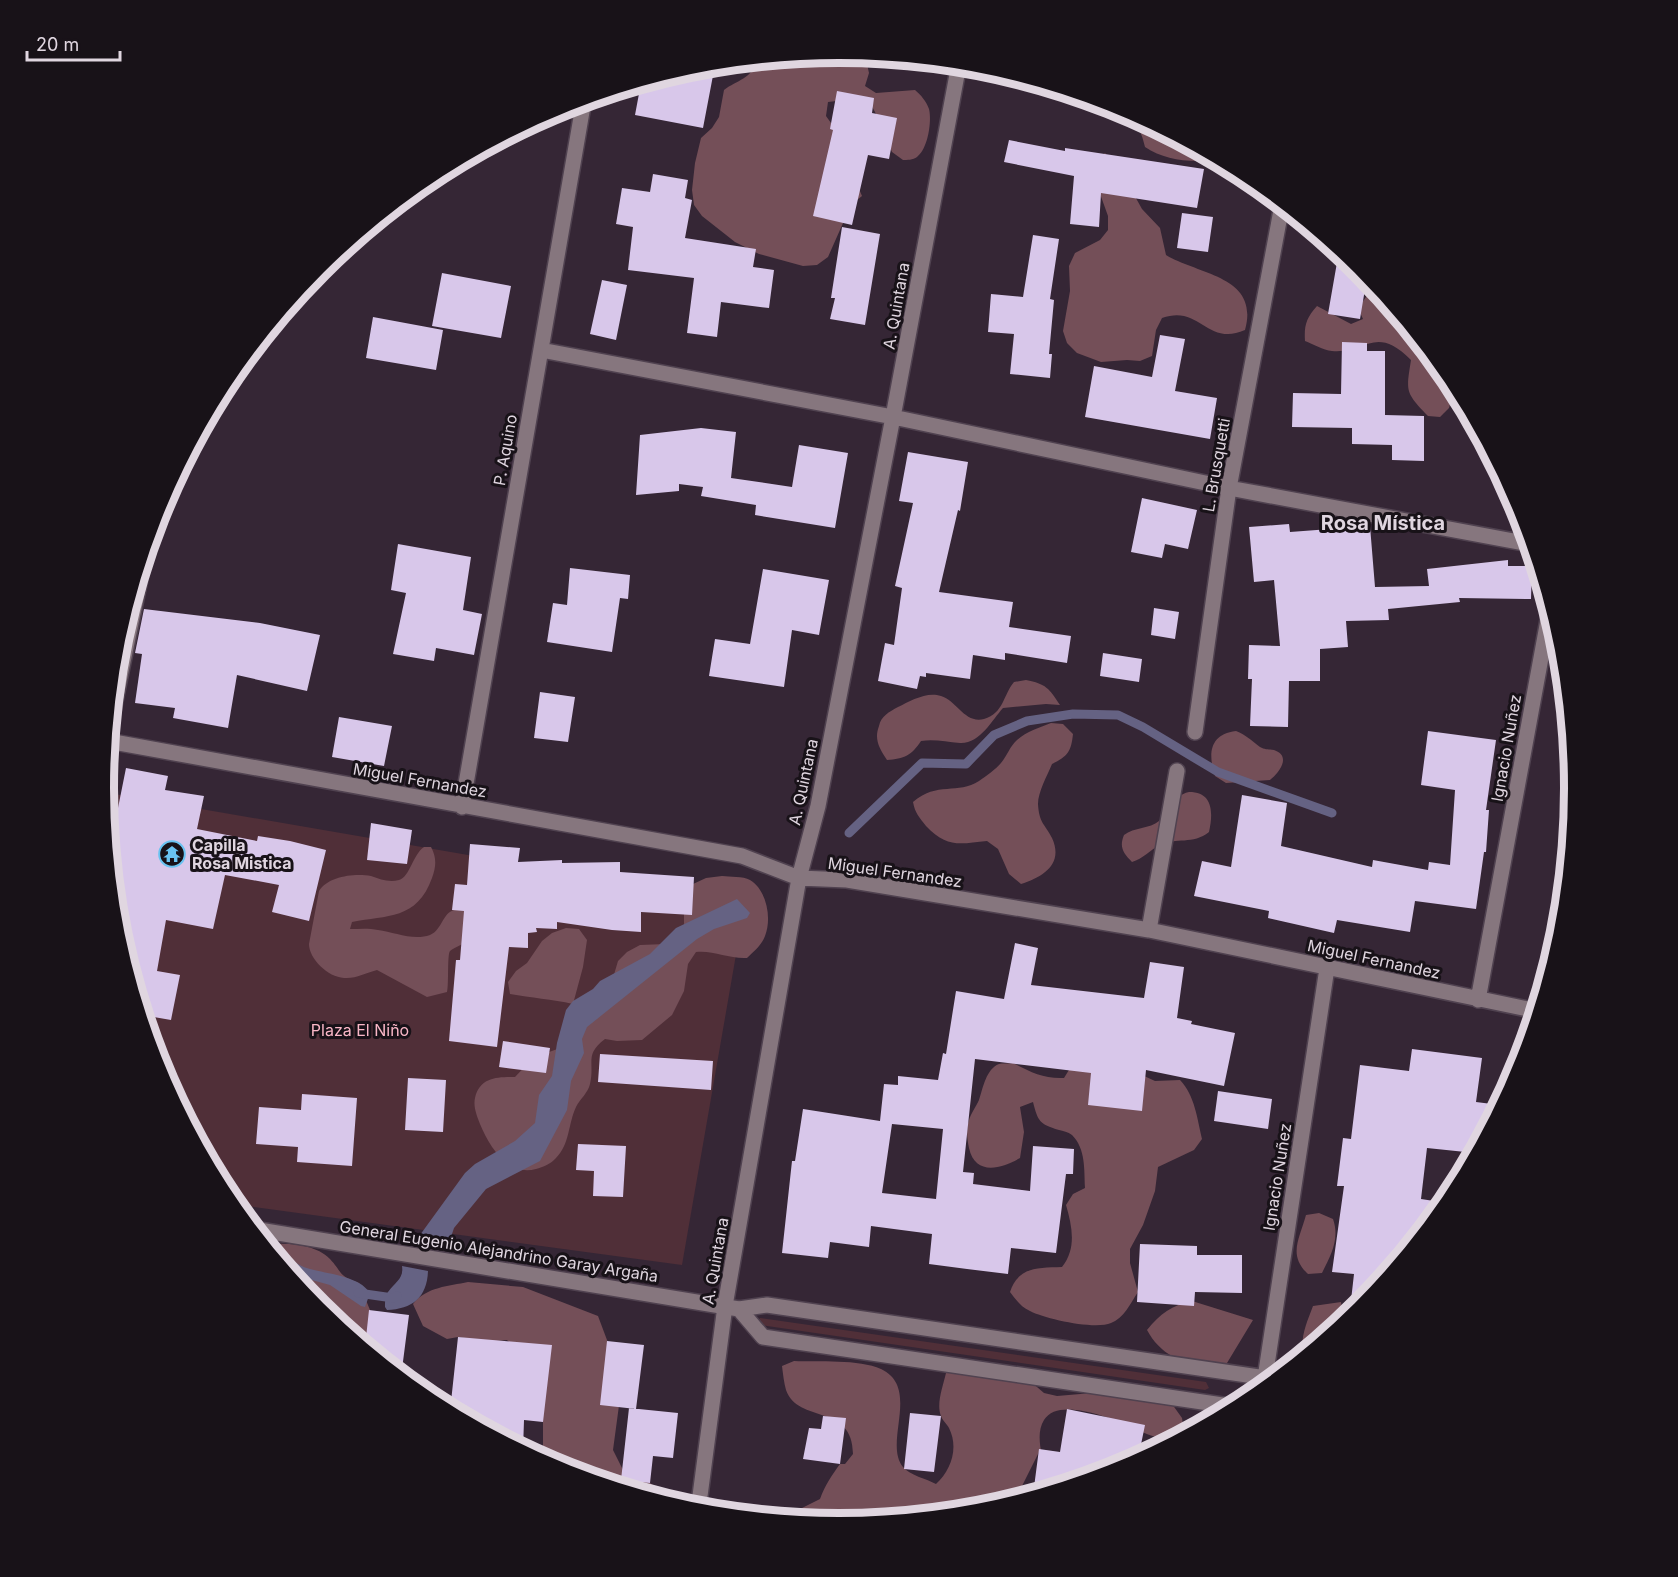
<svg xmlns="http://www.w3.org/2000/svg" width="1678" height="1577" viewBox="0 0 1678 1577" font-family="Inter,sans-serif">
  <style>
    .green { fill: #502f38 }
    .forest { fill: #744f58 }
    .water { fill: #656283 }
    .lines { fill: none; stroke-linecap: round; stroke-linejoin: round }
    .stream { stroke: #656283; stroke-width: 9 }
    .building { fill: #d8c7ea; fill-rule: evenodd }
    .minor-casing { stroke: #504250; stroke-width: 18 }
    .minor { stroke: #86767e; stroke-width: 15 }
    .labels { text-anchor: middle; dominant-baseline: central; stroke-width: 6; stroke-linejoin: round; paint-order: stroke }
    .street-label { font-size: 16px; fill: #e0d6e0; stroke: #181218 }
    .poi-label { font-size: 16px; font-weight: bold; fill: #e0d6e0; stroke: #181218; text-anchor: start }
    .park-label { font-size: 16px; fill: #fab7c7; stroke: #181218 }
    .quarter-label { font-size: 20px; font-weight: bold; fill: #e0d6e0; stroke: #181218 }
    .rim { fill: none; stroke: #e0d6e0; stroke-width: 8 }
  </style>
  <rect width="100%" height="100%" fill="#352635"/>
  <path class="green" d="M 103,792 L 745,903 L 682,1265 L 232,1204 L 227,1197 L 159,1070 L 117,932 Z
    M 760,1318 L 1206,1382 L 1209,1388 L 1205,1390 L 761,1325 L 758,1322 Z"/>
  <path class="forest" d="M 839,53 L 865,55 L 869,73 L 865,86 L 876,93 L 915,90 C 921,95 926,101 929,109 C 932,121 928,149 917,157 C 913,160 907,160 903,160 L 892,152 L 875,112 L 869,101 L 854,99 L 828,102 L 826,116 L 841,137 L 853,175 L 862,196 L 851,205 L 828,257 L 817,265 L 803,266 L 759,254 L 735,242 L 702,216 L 694,205 L 692,190 L 695,163 L 701,138 L 712,128 L 719,117 L 724,90 C 737,80 752,79 756,61 Z
    M 1111,106 L 1121,109 L 1202,152 L 1197,161 C 1178,161 1160,157 1145,147 C 1143,139 1141,130 1134,124 C 1126,116 1118,117 1111,106 Z
    M 1105,153 L 1122,173 L 1142,209 L 1160,228 L 1166,255 C 1199,275 1260,276 1245,330 C 1207,347 1200,304 1162,318 L 1156,330 L 1152,356 L 1140,361 L 1127,360 L 1101,362 L 1077,353 L 1067,343 L 1063,331 L 1070,291 L 1069,266 L 1075,253 L 1100,240 L 1108,230 L 1108,216 L 1099,191 L 1095,163 Z
    M 1374,286 L 1455,387 L 1449,408 L 1440,417 L 1428,416 C 1405,392 1406,392 1411,360 C 1375,324 1366,354 1332,351 C 1323,350 1313,344 1305,341 C 1304,326 1306,318 1317,306 L 1351,324 L 1363,319 L 1358,308 Z
    M 1026,680 C 1046,684 1049,688 1060,705 L 1046,704 L 1003,708 C 992,720 980,744 960,743 C 946,742 935,739 921,741 C 912,755 904,759 887,760 C 879,748 874,739 879,726 C 881,716 889,712 898,707 C 910,701 927,691 941,696 C 957,701 965,724 984,719 C 1004,713 1003,695 1014,682 Z
    M 1051,723 L 1063,724 L 1073,734 C 1071,752 1068,756 1052,764 C 1047,776 1038,792 1038,804 C 1039,823 1045,824 1052,838 C 1064,864 1043,877 1021,884 L 1009,874 L 998,849 L 987,841 C 959,844 947,848 926,826 C 919,817 915,813 913,802 C 937,781 958,795 979,781 C 986,776 996,769 1001,763 C 1007,756 1010,746 1017,740 C 1027,731 1039,728 1051,723 Z
    M 1236,731 C 1246,735 1252,741 1260,747 C 1265,750 1269,749 1274,750 C 1292,756 1279,773 1270,780 L 1226,783 L 1215,776 C 1208,755 1209,734 1236,731 Z
    M 1189,792 C 1214,792 1213,814 1209,832 C 1193,845 1176,837 1160,845 C 1150,850 1143,859 1132,862 C 1123,853 1119,847 1124,835 C 1134,827 1150,829 1159,821 C 1170,810 1172,796 1189,792 Z
    M 424,847 L 431,847 C 437,858 436,867 432,878 C 417,920 387,915 352,922 L 350,929 C 359,929 369,928 378,930 C 394,932 413,941 430,935 C 445,929 442,903 466,911 L 464,943 C 460,946 453,948 450,951 C 447,955 449,984 447,992 L 427,997 L 377,970 C 365,973 356,979 344,978 C 328,977 309,959 309,944 L 319,891 C 328,876 355,873 371,876 C 380,879 389,883 399,880 C 410,877 413,854 424,847 Z
    M 722,876 C 730,877 743,876 750,880 C 767,890 772,919 765,936 C 762,945 753,952 747,958 C 729,959 713,950 696,952 L 688,964 L 684,991 L 672,1015 L 642,1040 L 617,1041 L 605,1039 C 584,1055 595,1062 590,1084 C 588,1093 580,1099 576,1107 C 568,1124 570,1144 556,1158 C 551,1164 543,1167 536,1169 C 508,1177 489,1146 480,1124 C 477,1116 473,1107 475,1098 C 480,1077 497,1077 515,1077 L 533,1058 L 560,1048 L 610,988 L 618,961 L 627,952 L 640,945 L 666,944 L 684,925 L 684,912 L 693,884 L 706,878 Z
    M 566,928 L 579,929 L 587,940 L 583,967 L 573,1004 C 552,999 531,998 510,994 L 508,982 L 516,971 L 527,963 L 542,941 L 552,933 Z
    M 1013,1063 C 1030,1072 1044,1079 1064,1078 L 1072,1065 L 1142,1075 L 1155,1081 L 1180,1080 C 1195,1096 1197,1118 1202,1139 L 1194,1150 L 1158,1167 L 1155,1191 L 1143,1225 L 1130,1249 L 1130,1263 L 1138,1292 C 1130,1304 1124,1318 1111,1323 C 1095,1330 1045,1319 1030,1311 C 1021,1307 1016,1300 1010,1292 C 1019,1266 1038,1268 1062,1267 C 1077,1248 1072,1226 1066,1205 L 1073,1194 L 1085,1188 C 1084,1170 1086,1149 1072,1135 C 1068,1132 1063,1131 1059,1130 C 1039,1124 1038,1121 1033,1102 L 1020,1107 L 1024,1132 L 1020,1158 C 1001,1169 975,1176 969,1148 C 967,1139 966,1129 969,1120 C 971,1113 976,1107 979,1100 C 983,1088 986,1069 999,1064 C 1002,1063 1009,1064 1013,1063 Z
    M 1319,1213 L 1333,1219 C 1340,1239 1331,1255 1322,1273 L 1308,1274 C 1288,1255 1299,1240 1306,1215 Z
    M 266,1244 C 286,1243 315,1243 330,1259 C 343,1273 338,1276 359,1283 L 370,1310 L 374,1333 L 366,1348 L 318,1309 Z
    M 468,1282 L 523,1287 L 598,1316 L 619,1372 L 620,1398 L 613,1450 L 625,1474 L 650,1483 L 677,1502 L 678,1505 L 557,1468 L 543,1461 L 543,1422 L 524,1360 L 507,1340 L 485,1342 L 458,1337 L 447,1339 L 423,1326 L 413,1304 C 426,1287 449,1286 468,1282 Z
    M 1192,1301 L 1253,1320 L 1227,1363 C 1195,1370 1163,1360 1147,1330 C 1160,1314 1172,1305 1192,1301 Z
    M 1341,1302 L 1344,1322 L 1303,1355 C 1300,1337 1307,1322 1313,1306 Z
    M 794,1361 C 818,1362 859,1359 881,1369 C 921,1388 883,1443 903,1467 C 909,1475 927,1479 936,1484 C 951,1470 959,1448 949,1428 C 947,1424 942,1420 941,1416 C 936,1404 943,1386 946,1373 L 957,1367 L 1023,1375 L 1044,1393 L 1057,1396 L 1127,1390 L 1167,1397 L 1182,1418 L 1184,1431 C 1176,1435 1167,1440 1157,1437 C 1145,1435 1134,1427 1123,1423 C 1104,1416 1057,1398 1044,1420 C 1035,1434 1042,1456 1046,1470 L 1039,1452 L 1015,1500 L 982,1510 L 839,1524 L 792,1520 L 796,1511 L 820,1499 C 825,1485 832,1475 840,1464 L 845,1464 L 853,1454 C 853,1403 798,1424 786,1390 C 784,1383 783,1374 782,1366 Z"/>
  <path class="water" d="M 737,899 L 750,913 L 747,918 L 714,929 L 697,939 L 587,1027 L 582,1039 L 584,1053 L 571,1081 L 567,1110 L 540,1161 L 486,1189 L 454,1228 L 450,1240 L 420,1235 L 465,1173 L 475,1164 L 515,1141 L 535,1123 L 539,1095 L 552,1076 L 557,1043 L 566,1010 L 573,1001 L 593,989 L 600,981 L 650,954 L 676,928 Z
    M 272,1252 C 277,1254 284,1255 289,1258 C 296,1263 302,1267 310,1269 C 328,1274 359,1276 370,1293 L 365,1307 L 361,1306 L 330,1285 L 290,1274 Z
    M 402,1266 L 428,1271 C 427,1298 412,1309 387,1310 L 385,1307 C 385,1302 385,1296 388,1292 C 395,1282 404,1279 402,1266 Z"/>
  <g class="lines">
    <path class="stream" d="M 849,833 L 922,763 L 966,764 L 994,735 L 1027,721 L 1073,714 L 1118,715 L 1143,727 L 1218,772 L 1332,813
      M 358,1293 L 393,1298 L 397,1296"/>
  </g>
  <path class="building" d="M 715,65 L 703,128 L 635,115 L 641,83 L 696,67 Z
    M 837,91 L 874,98 L 872,113 L 897,118 L 889,159 L 868,155 L 852,225 L 813,216 L 833,130 L 830,129 Z
    M 1009,140 L 1065,151 L 1065,148 L 1204,169 L 1197,208 L 1101,193 L 1099,227 L 1070,224 L 1074,176 L 1004,162 Z
    M 653,174 L 688,180 L 685,198 L 692,200 L 685,238 L 756,249 L 753,267 L 774,270 L 769,308 L 721,302 L 717,337 L 687,333 L 694,278 L 628,270 L 633,227 L 616,224 L 622,188 L 650,192 Z
    M 1182,213 L 1213,217 L 1208,252 L 1177,248 Z
    M 842,227 L 880,234 L 865,325 L 830,319 L 835,298 L 831,298 Z
    M 1033,235 L 1059,239 L 1050,299 L 1054,300 L 1049,354 L 1052,354 L 1050,378 L 1010,374 L 1014,334 L 988,332 L 991,294 L 1023,297 Z
    M 1339,251 L 1360,268 L 1367,277 L 1360,319 L 1328,314 Z
    M 442,273 L 511,286 L 501,338 L 432,326 Z
    M 602,280 L 627,285 L 616,340 L 590,334 Z
    M 373,317 L 443,330 L 436,370 L 366,358 Z
    M 1160,335 L 1185,339 L 1175,391 L 1217,398 L 1210,439 L 1085,417 L 1094,366 L 1152,377 Z
    M 1342,342 L 1367,343 L 1367,351 L 1385,351 L 1385,415 L 1424,416 L 1424,461 L 1392,460 L 1392,445 L 1352,444 L 1352,428 L 1292,427 L 1293,393 L 1341,394 Z
    M 701,428 L 736,432 L 731,478 L 792,487 L 799,445 L 848,453 L 835,528 L 755,515 L 756,505 L 701,496 L 703,487 L 679,484 L 679,491 L 636,495 L 640,435 Z
    M 908,452 L 968,462 L 960,511 L 958,510 L 939,592 L 1013,602 L 1009,627 L 1071,636 L 1067,663 L 1005,653 L 1005,660 L 973,655 L 970,679 L 926,673 L 926,677 L 920,676 L 917,689 L 878,681 L 885,643 L 894,645 L 902,588 L 895,586 L 913,503 L 899,501 Z
    M 1142,498 L 1197,510 L 1188,549 L 1165,544 L 1162,558 L 1131,552 Z
    M 1289,524 L 1290,532 L 1370,526 L 1375,587 L 1429,586 L 1427,569 L 1508,560 L 1508,566 L 1532,566 L 1531,599 L 1459,598 L 1460,602 L 1388,609 L 1389,620 L 1346,621 L 1348,647 L 1320,649 L 1320,681 L 1289,681 L 1288,727 L 1250,726 L 1252,679 L 1248,679 L 1249,645 L 1280,646 L 1274,580 L 1254,582 L 1249,527 Z
    M 398,544 L 471,557 L 463,610 L 482,614 L 474,655 L 436,648 L 434,661 L 393,654 L 406,593 L 391,590 Z
    M 570,568 L 630,575 L 628,599 L 620,598 L 612,652 L 547,642 L 553,603 L 567,605 Z
    M 763,569 L 829,580 L 819,635 L 792,630 L 784,687 L 709,676 L 715,639 L 750,644 Z
    M 1154,608 L 1179,612 L 1175,639 L 1151,635 Z
    M 144,609 L 260,623 L 320,635 L 307,691 L 237,675 L 228,728 L 173,718 L 175,708 L 135,703 L 142,654 L 135,653 Z
    M 1103,653 L 1142,659 L 1139,682 L 1100,676 Z
    M 540,692 L 575,697 L 568,742 L 534,738 Z
    M 339,717 L 392,726 L 384,766 L 332,757 Z
    M 1428,731 L 1496,740 L 1486,810 L 1489,810 L 1486,852 L 1484,852 L 1476,909 L 1415,901 L 1410,932 L 1337,920 L 1334,933 L 1268,918 L 1269,911 L 1194,896 L 1202,861 L 1231,867 L 1242,795 L 1287,803 L 1281,846 L 1372,867 L 1373,860 L 1428,870 L 1429,862 L 1450,865 L 1455,790 L 1421,785 Z
    M 126,768 L 168,776 L 165,790 L 204,796 L 197,829 L 257,841 L 258,836 L 290,841 L 326,850 L 309,921 L 272,912 L 279,885 L 225,875 L 213,929 L 166,920 L 157,971 L 180,975 L 171,1020 L 148,1016 L 146,1028 L 117,932 L 105,806 L 118,808 Z
    M 371,823 L 412,830 L 407,864 L 367,860 Z
    M 470,844 L 520,848 L 518,862 L 562,860 L 562,863 L 620,862 L 620,872 L 694,877 L 692,915 L 641,912 L 641,932 L 612,930 L 557,922 L 557,929 L 536,928 L 537,932 L 528,933 L 528,948 L 509,947 L 497,1047 L 449,1041 L 456,960 L 460,960 L 464,911 L 452,910 L 455,884 L 467,885 Z
    M 1015,943 L 1038,948 L 1031,985 L 1144,998 L 1150,962 L 1184,967 L 1177,1018 L 1192,1021 L 1191,1024 L 1235,1033 L 1224,1086 L 1146,1070 L 1142,1111 L 1088,1105 L 1091,1073 L 975,1059 L 963,1172 L 974,1173 L 973,1184 L 1030,1191 L 1033,1146 L 1074,1149 L 1073,1174 L 1066,1174 L 1056,1253 L 1011,1248 L 1008,1274 L 967,1269 L 929,1264 L 932,1234 L 871,1226 L 869,1247 L 830,1242 L 828,1258 L 782,1253 L 792,1161 L 795,1161 L 803,1109 L 880,1121 L 884,1084 L 898,1085 L 898,1076 L 938,1080 L 943,1053 L 946,1054 L 956,991 L 1004,999 ZM 892,1124 L 943,1129 L 936,1199 L 882,1193 Z
    M 503,1041 L 550,1048 L 546,1073 L 499,1067 Z
    M 1412,1049 L 1482,1058 L 1476,1102 L 1500,1105 L 1475,1153 L 1427,1148 L 1421,1199 L 1447,1203 L 1359,1309 L 1349,1318 L 1354,1274 L 1332,1272 L 1344,1186 L 1337,1186 L 1343,1138 L 1351,1139 L 1360,1065 L 1409,1071 Z
    M 600,1054 L 713,1061 L 711,1090 L 598,1082 Z
    M 408,1078 L 446,1080 L 443,1132 L 405,1130 Z
    M 1218,1091 L 1272,1099 L 1268,1129 L 1214,1121 Z
    M 302,1094 L 357,1098 L 352,1166 L 297,1162 L 298,1147 L 256,1144 L 259,1107 L 301,1110 Z
    M 578,1144 L 626,1146 L 623,1197 L 593,1196 L 594,1171 L 576,1170 Z
    M 1140,1244 L 1197,1246 L 1197,1255 L 1242,1255 L 1242,1293 L 1195,1292 L 1194,1306 L 1137,1302 Z
    M 369,1310 L 409,1315 L 401,1377 L 365,1347 Z
    M 458,1337 L 552,1345 L 543,1422 L 524,1420 L 523,1450 L 450,1411 Z
    M 607,1341 L 644,1345 L 636,1409 L 600,1405 Z
    M 629,1408 L 678,1413 L 673,1458 L 653,1456 L 650,1483 L 621,1480 Z
    M 1067,1409 L 1145,1425 L 1138,1459 L 1120,1469 L 1033,1495 L 1039,1449 L 1060,1452 Z
    M 910,1413 L 941,1416 L 934,1472 L 904,1469 Z
    M 823,1416 L 846,1418 L 840,1464 L 803,1459 L 809,1428 L 821,1429 Z"/>
  <g class="lines">
    <g class="minor-casing">
      <path id="minor" d="M 541,350 L 893,417 L 1229,488 L 1530,544
        M 1195,732 L 1229,488 L 1282,205
        M 108,735 L 146,550
        M 108,741 L 742,856 L 799,878 L 847,880 L 1149,930 L 1537,1011
        M 462,807 L 584,100
        M 1149,930 L 1177,771
        M 1478,1000 L 1550,609
        M 253,1229 L 739,1309 L 767,1305 L 1274,1379
        M 739,1309 L 763,1337 L 1236,1407
        M 1260,1391 L 1265,1378 L 1327,968
        M 698,1511 L 725,1306 L 799,878 L 818,806 L 893,417 L 959,64"/>
    </g>
    <use href="#minor" class="minor"/>
  </g>
  <defs>
    <g id="temple-ring" transform="scale(1.35)"><circle r="9.5" fill="#181218" stroke="#6ac3f1" stroke-width="1.5"/><path d="M0-6L5-2H3V0L6.5 2.5H4V6H1.5V3h-3V6H-4V2.5H-6.5L-3 0V-2H-5Z" fill="#6ac3f1"/></g>
  </defs>
  <g fill-rule="evenodd">
    <use href="#temple-ring" x="172" y="854"/>
  </g>
  <g class="labels">
    <g class="street-label">
      <text transform="translate(896 306) rotate(-80)">A. Quintana</text>
      <text transform="translate(505 450) rotate(-80)">P. Aquino</text>
      <text transform="translate(1216 465) rotate(-80)">L. Brusquetti</text>
      <text transform="translate(1506 748) rotate(-80)">Ignacio Nuñez</text>
      <text transform="translate(420 780) rotate(10)">Miguel Fernandez</text>
      <text transform="translate(803 782) rotate(-78)">A. Quintana</text>
      <text transform="translate(895 872) rotate(8)">Miguel Fernandez</text>
      <text transform="translate(1374 959) rotate(12)">Miguel Fernandez</text>
      <text transform="translate(1277 1177) rotate(-81)">Ignacio Nuñez</text>
      <text transform="translate(499 1251) rotate(9)">General Eugenio Alejandrino Garay Argaña</text>
      <text transform="translate(715 1261) rotate(-80)">A. Quintana</text>
    </g>
    <g class="poi-label">
      <text x="192" y="845">Capilla<tspan x="192" dy="18">Rosa Mistica</tspan></text>
    </g>
    <g class="park-label">
      <text x="360" y="1030">Plaza El Niño</text>
    </g>
    <g class="quarter-label">
      <text x="1383" y="523">Rosa Mística</text>
    </g>
  </g>
  <path d="M0 0H1678V1577H0ZM114 788a725 725 0 1 1 1450 0a725 725 0 1 1-1450 0Z" fill="#181218" fill-rule="evenodd"/>
  <path class="rim" d="M114 788a725 725 0 1 1 1450 0a725 725 0 1 1-1450 0Z"/>
  <path d="M27 51v9h93v-9" fill="none" stroke="#e0d6e0" stroke-width="3"/>
  <text x="36" y="51" font-size="18" fill="#e0d6e0" stroke="#181218" stroke-width="4.5" paint-order="stroke">20 m</text>
</svg>
